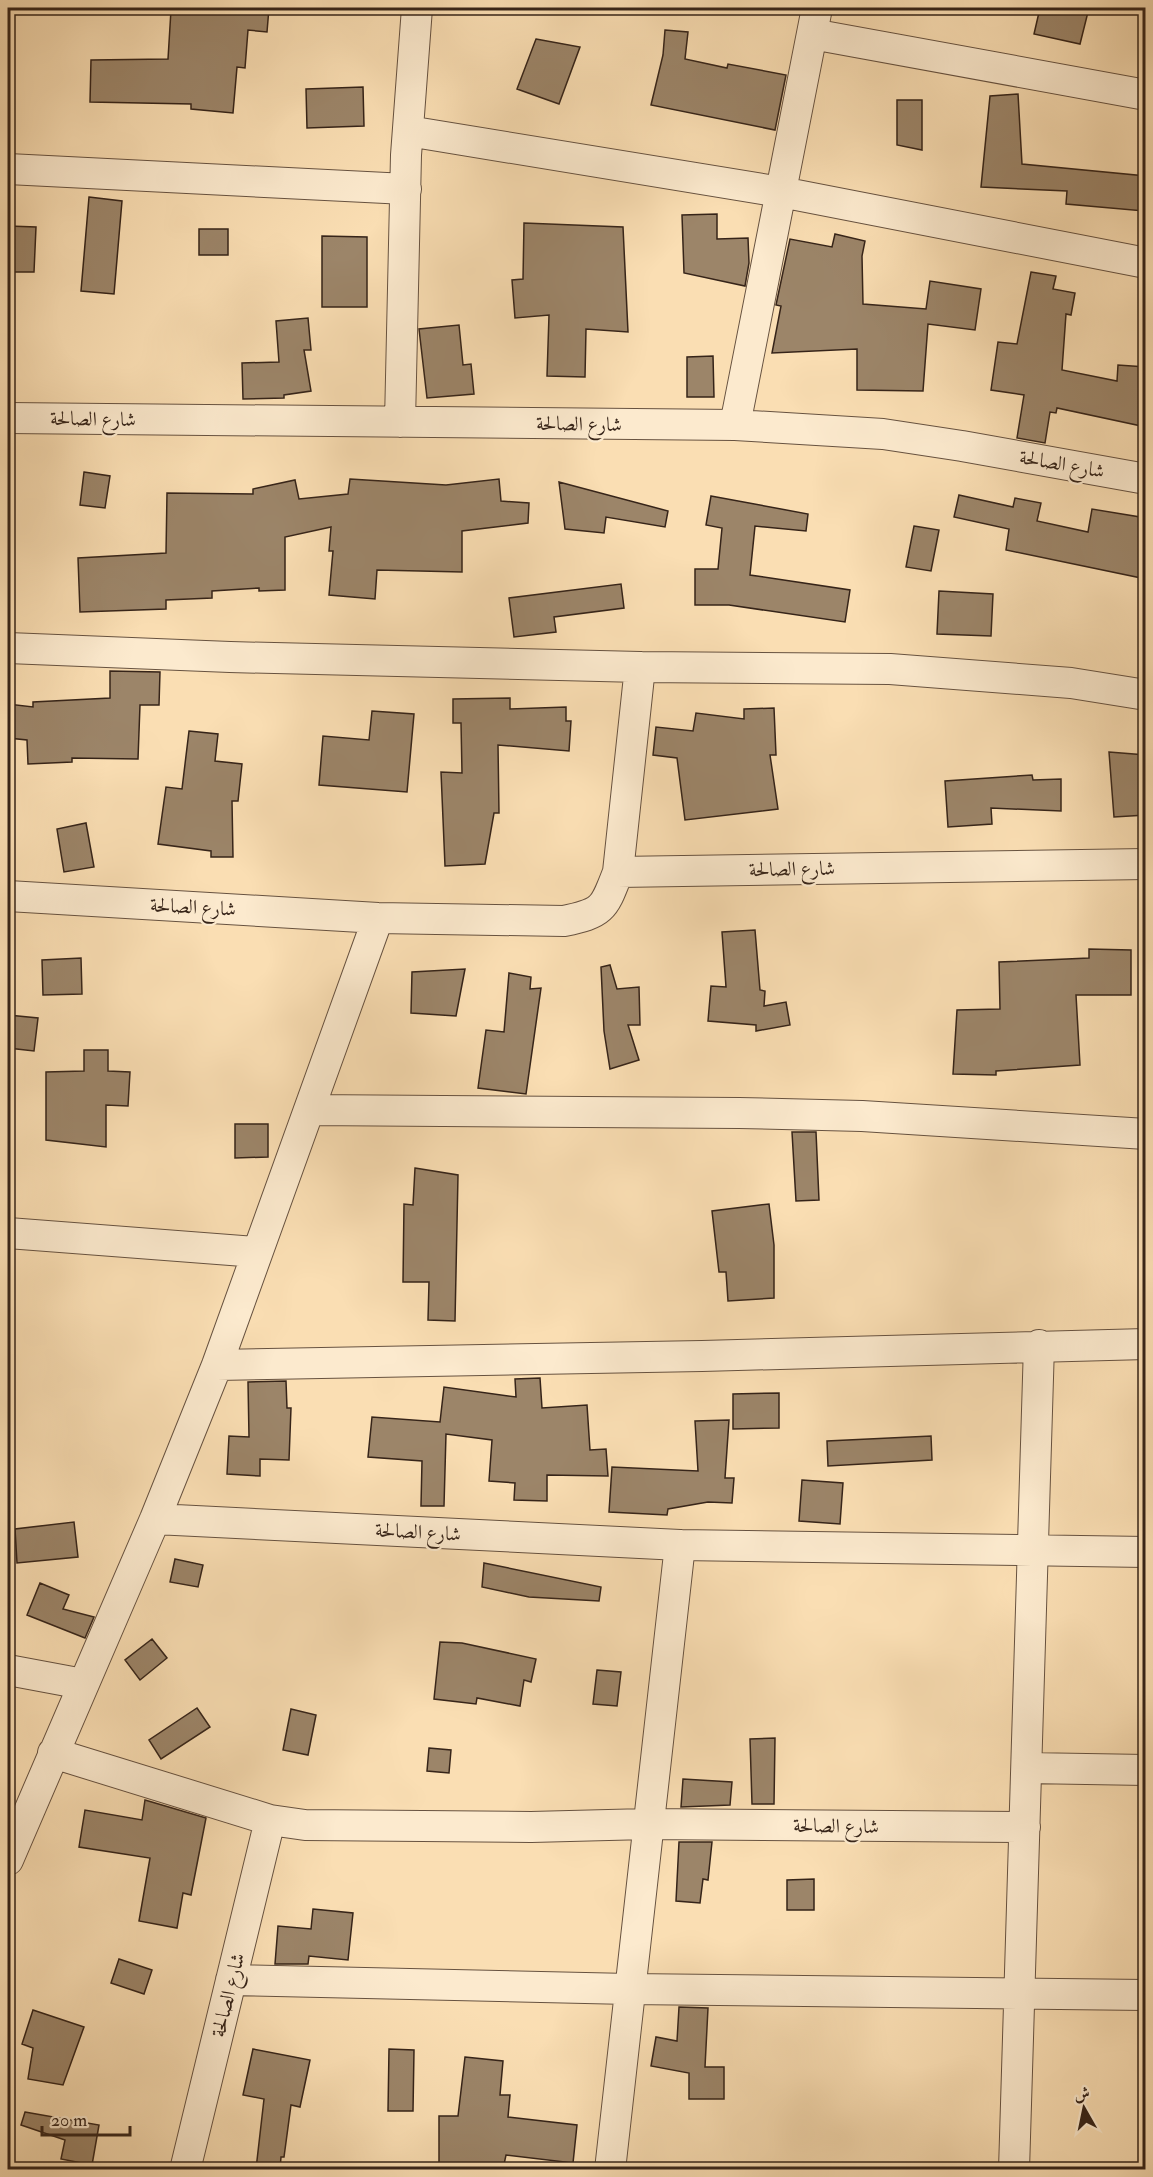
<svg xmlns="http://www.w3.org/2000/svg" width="1153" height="2177" viewBox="0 0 1153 2177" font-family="'IM FELL Double Pica',Amiri,serif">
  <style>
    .building { fill: #9c8569; stroke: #362419; stroke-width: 1.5 }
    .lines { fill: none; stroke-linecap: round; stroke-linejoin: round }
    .minor-casing { stroke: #675240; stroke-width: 32 }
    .minor { stroke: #fceace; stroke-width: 30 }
    .labels { text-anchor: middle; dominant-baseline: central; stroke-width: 4.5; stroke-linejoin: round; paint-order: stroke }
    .street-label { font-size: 20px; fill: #362419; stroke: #fceace }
  </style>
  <rect width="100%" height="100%" fill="#fadeb3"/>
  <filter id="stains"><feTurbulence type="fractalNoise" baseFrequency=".00333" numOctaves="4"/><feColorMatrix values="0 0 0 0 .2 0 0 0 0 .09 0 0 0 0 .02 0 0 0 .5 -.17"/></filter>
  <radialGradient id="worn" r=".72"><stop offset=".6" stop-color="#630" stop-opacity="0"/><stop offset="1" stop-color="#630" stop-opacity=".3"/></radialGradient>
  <path class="building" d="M 194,8 L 269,8 L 267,32 L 248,30 L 245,68 L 237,67 L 233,113 L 191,109 L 191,104 L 90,102 L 91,60 L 168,59 L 171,10 L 193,11 Z
    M 1040,8 L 1089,8 L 1080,44 L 1034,34 Z
    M 665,30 L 688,32 L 685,59 L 727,68 L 728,64 L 786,75 L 775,130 L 651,105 L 663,55 Z
    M 536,39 L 580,47 L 559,104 L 517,89 Z
    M 363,87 L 364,126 L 307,128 L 306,89 Z
    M 1018,94 L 1022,164 L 1146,176 L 1144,211 L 1066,204 L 1067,191 L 981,187 L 990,96 Z
    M 897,100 L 922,100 L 922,150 L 897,145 Z
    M 89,197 L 122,201 L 114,294 L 81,291 Z
    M 717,214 L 717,239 L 748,238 L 749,263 L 745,286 L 684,273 L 682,215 Z
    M 524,223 L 623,227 L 628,332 L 586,329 L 585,377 L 547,376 L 549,315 L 515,318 L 512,280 L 523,279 Z
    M 8,226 L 36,227 L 34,272 L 8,272 Z
    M 199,229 L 228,229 L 228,255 L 199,255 Z
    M 835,234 L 865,241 L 862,256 L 863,304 L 926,309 L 930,281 L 981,289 L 975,330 L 928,324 L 923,391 L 857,390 L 857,349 L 772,353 L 781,306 L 776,305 L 790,239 L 832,247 Z
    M 322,236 L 367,237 L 367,307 L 322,307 Z
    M 1031,272 L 1056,276 L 1053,289 L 1075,293 L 1071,315 L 1066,314 L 1062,370 L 1117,381 L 1118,365 L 1146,367 L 1146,427 L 1057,408 L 1056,413 L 1050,412 L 1045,443 L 1017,438 L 1024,395 L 991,390 L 998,342 L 1017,344 Z
    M 308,318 L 311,350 L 304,350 L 311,391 L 284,395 L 284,398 L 243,399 L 242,363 L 279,362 L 276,321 Z
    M 459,325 L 463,365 L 471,364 L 474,394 L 427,398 L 419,329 Z
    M 713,356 L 714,397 L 687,397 L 687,357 Z
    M 84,472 L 110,476 L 105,508 L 80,505 Z
    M 350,479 L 446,485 L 499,479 L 501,501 L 529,503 L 528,523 L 462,531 L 462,572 L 377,570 L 375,599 L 329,595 L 333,551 L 329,551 L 331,527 L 285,537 L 285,590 L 259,591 L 259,588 L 212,591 L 212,598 L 166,600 L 166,609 L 80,612 L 78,558 L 166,553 L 167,493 L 253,494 L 253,489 L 295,480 L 299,499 L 348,494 Z
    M 559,482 L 668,511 L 665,527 L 606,517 L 604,533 L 565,529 Z
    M 959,495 L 1013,507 L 1015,498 L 1041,503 L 1037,521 L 1088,532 L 1092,509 L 1146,518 L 1146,579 L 1006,550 L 1009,529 L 954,517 Z
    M 711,496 L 808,514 L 806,531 L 755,526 L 750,575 L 850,590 L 845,622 L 729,605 L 695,605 L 695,569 L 718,569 L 722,528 L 706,525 Z
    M 914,526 L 939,530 L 931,571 L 906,567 Z
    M 621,584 L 624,608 L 554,617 L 556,632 L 514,637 L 509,598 Z
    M 939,591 L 993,594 L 991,636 L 937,634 Z
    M 110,671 L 160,672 L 159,705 L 140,705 L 138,759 L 72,758 L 72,762 L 28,764 L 27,740 L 8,738 L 8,704 L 33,707 L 33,702 L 110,698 Z
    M 510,698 L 510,709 L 566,707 L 566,721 L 571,721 L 569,751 L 498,745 L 499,813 L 494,813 L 485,864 L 445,866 L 441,772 L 462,773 L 461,723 L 453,723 L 453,699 Z
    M 774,708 L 776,755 L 770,755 L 778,809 L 685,820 L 677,758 L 653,755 L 656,727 L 693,731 L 696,713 L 744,719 L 744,709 Z
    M 372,711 L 414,714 L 407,792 L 319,785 L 323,736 L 369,740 Z
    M 189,731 L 218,734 L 215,761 L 242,764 L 238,801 L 232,801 L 233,857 L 211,857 L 211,851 L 158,844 L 166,787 L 182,789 Z
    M 1109,752 L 1146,755 L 1146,815 L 1114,817 Z
    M 1032,775 L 1033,780 L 1061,779 L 1061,811 L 991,808 L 992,824 L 948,827 L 945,781 Z
    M 86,823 L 94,867 L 64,872 L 57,829 Z
    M 755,930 L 760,990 L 765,991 L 764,1006 L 786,1002 L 790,1025 L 756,1031 L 756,1025 L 708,1021 L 711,986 L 726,987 L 722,932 Z
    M 1089,949 L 1131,950 L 1131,995 L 1076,995 L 1080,1065 L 996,1071 L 996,1075 L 953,1074 L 957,1010 L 1000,1009 L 999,962 L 1089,958 Z
    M 81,958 L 82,994 L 43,995 L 42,960 Z
    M 610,965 L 617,989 L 639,987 L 640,1025 L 628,1025 L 639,1060 L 610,1069 L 604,1031 L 601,967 Z
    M 465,969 L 456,1016 L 411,1013 L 412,972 Z
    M 509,973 L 531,977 L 530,989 L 541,988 L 526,1094 L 478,1088 L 486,1030 L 504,1032 Z
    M 8,1015 L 38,1018 L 34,1051 L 8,1048 Z
    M 84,1050 L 108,1050 L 108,1071 L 130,1072 L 128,1106 L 106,1105 L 106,1147 L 46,1140 L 46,1072 L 84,1071 Z
    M 235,1124 L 268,1124 L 268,1157 L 235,1158 Z
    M 792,1132 L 816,1132 L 819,1200 L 796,1201 Z
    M 415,1168 L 458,1175 L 455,1321 L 428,1320 L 429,1282 L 403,1282 L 404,1204 L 413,1205 Z
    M 769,1204 L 774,1245 L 774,1298 L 728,1301 L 726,1272 L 719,1272 L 712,1211 Z
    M 540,1378 L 542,1408 L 587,1405 L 590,1450 L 606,1449 L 608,1476 L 547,1475 L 547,1501 L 514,1500 L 515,1483 L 489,1481 L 492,1440 L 446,1434 L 444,1506 L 421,1506 L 422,1461 L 368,1457 L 372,1417 L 440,1422 L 444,1387 L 516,1397 L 515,1379 Z
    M 286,1381 L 287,1408 L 291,1408 L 289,1460 L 260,1459 L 260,1476 L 227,1474 L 229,1436 L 249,1437 L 248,1382 Z
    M 779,1393 L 779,1428 L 733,1429 L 733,1394 Z
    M 729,1420 L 725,1478 L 734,1478 L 732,1503 L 708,1502 L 668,1509 L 667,1515 L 609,1512 L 612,1467 L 698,1471 L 695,1421 Z
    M 931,1436 L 932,1460 L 828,1466 L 827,1441 Z
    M 802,1480 L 843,1483 L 840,1524 L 799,1521 Z
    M 74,1522 L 78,1557 L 17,1563 L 15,1529 Z
    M 175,1559 L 203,1565 L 198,1587 L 170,1582 Z
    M 484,1563 L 601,1587 L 599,1601 L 529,1597 L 482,1587 Z
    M 40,1583 L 69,1595 L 63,1609 L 94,1617 L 85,1638 L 27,1615 Z
    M 152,1639 L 167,1658 L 140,1680 L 125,1660 Z
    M 440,1642 L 462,1643 L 536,1659 L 531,1682 L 524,1680 L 520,1706 L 477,1698 L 476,1704 L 434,1699 Z
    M 597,1670 L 621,1672 L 617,1706 L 593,1704 Z
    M 197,1708 L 210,1727 L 161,1759 L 149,1740 Z
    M 291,1709 L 316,1715 L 308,1755 L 283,1750 Z
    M 775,1738 L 774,1804 L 752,1804 L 750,1739 Z
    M 429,1748 L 451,1750 L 449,1773 L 427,1771 Z
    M 683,1779 L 732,1782 L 730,1805 L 681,1807 Z
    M 145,1800 L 206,1818 L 191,1895 L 183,1893 L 177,1928 L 139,1921 L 150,1858 L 79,1847 L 85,1810 L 142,1820 Z
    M 679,1842 L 712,1842 L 708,1880 L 703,1879 L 700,1903 L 676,1901 Z
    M 814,1879 L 814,1910 L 787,1910 L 787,1880 Z
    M 313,1909 L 353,1913 L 348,1960 L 309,1956 L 308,1964 L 275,1964 L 278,1926 L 311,1929 Z
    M 119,1959 L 152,1970 L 144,1994 L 111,1983 Z
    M 679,2007 L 708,2008 L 705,2067 L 724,2067 L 724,2099 L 689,2099 L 689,2073 L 651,2066 L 656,2037 L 677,2041 Z
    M 33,2010 L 84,2027 L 63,2085 L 28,2079 L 33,2048 L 22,2044 Z
    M 253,2049 L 310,2060 L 300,2107 L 291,2105 L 284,2157 L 281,2157 L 280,2169 L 256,2169 L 264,2099 L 243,2095 Z
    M 389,2049 L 414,2050 L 413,2111 L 388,2111 Z
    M 465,2057 L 503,2061 L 500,2095 L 510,2095 L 508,2117 L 577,2125 L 573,2163 L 506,2155 L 503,2169 L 439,2169 L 439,2116 L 458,2116 Z
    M 25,2112 L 99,2125 L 92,2165 L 61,2159 L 65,2140 L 21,2125 Z"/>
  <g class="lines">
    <g class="minor-casing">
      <path id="minor" d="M 812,34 L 1146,95
        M 408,131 L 781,192 L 1146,263
        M 8,169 L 406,189
        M 8,418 L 735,425 L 883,434 L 962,446 L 1146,479
        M 400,422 L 406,155 L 417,8
        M 735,425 L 817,8
        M 8,648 L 230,657 L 640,667 L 890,669 L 1071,683 L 1146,695
        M 618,872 L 1146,864
        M 8,896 L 378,918 L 564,921 C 604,913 604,908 618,872 L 640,667
        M 309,1110 L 739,1113 L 862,1116 L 1146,1134
        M 8,1233 L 257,1252
        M 217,1365 L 702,1356 L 1146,1344
        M 155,1519 L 680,1545 L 1146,1552
        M 8,1670 L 83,1684
        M 53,1753 L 270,1820 L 305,1825 L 531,1827 L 647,1824 L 1025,1827
        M 1027,1768 L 1146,1770
        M 8,1860 L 155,1519 L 217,1365 L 378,918
        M 231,1980 L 629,1989 L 1146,1995
        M 185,2170 L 270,1820
        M 610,2170 L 680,1545
        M 1014,2170 L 1039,1345"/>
    </g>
    <use href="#minor" class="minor"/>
  </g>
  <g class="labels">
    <g class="street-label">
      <text transform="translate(93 419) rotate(1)">شارع الصالحة</text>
      <text transform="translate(579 424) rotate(1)">شارع الصالحة</text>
      <text transform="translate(1062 464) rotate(10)">شارع الصالحة</text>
      <text transform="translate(792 869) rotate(-1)">شارع الصالحة</text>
      <text transform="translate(193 907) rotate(3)">شارع الصالحة</text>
      <text transform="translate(418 1532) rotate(3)">شارع الصالحة</text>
      <text transform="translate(836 1826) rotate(1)">شارع الصالحة</text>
      <text transform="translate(228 1995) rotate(-76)">شارع الصالحة</text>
    </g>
  </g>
  <rect width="1153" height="2177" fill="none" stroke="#fadeb3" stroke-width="30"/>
  <rect x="9" y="9" width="1135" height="2159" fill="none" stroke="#362419" stroke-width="3"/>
  <rect x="15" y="15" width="1123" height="2147" fill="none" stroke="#362419" stroke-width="1.5"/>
  <g transform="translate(1084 2108) rotate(351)" stroke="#fceace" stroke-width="4.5" paint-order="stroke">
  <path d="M0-4.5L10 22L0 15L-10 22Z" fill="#362419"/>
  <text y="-9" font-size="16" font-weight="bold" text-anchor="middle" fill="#362419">ش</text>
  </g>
  <path d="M42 2126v9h88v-9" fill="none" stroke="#362419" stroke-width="3"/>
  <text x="51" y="2126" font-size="18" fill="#362419" stroke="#fceace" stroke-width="4.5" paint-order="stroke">20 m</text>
  <rect width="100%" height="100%" filter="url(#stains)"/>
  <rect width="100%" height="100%" fill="url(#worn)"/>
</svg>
